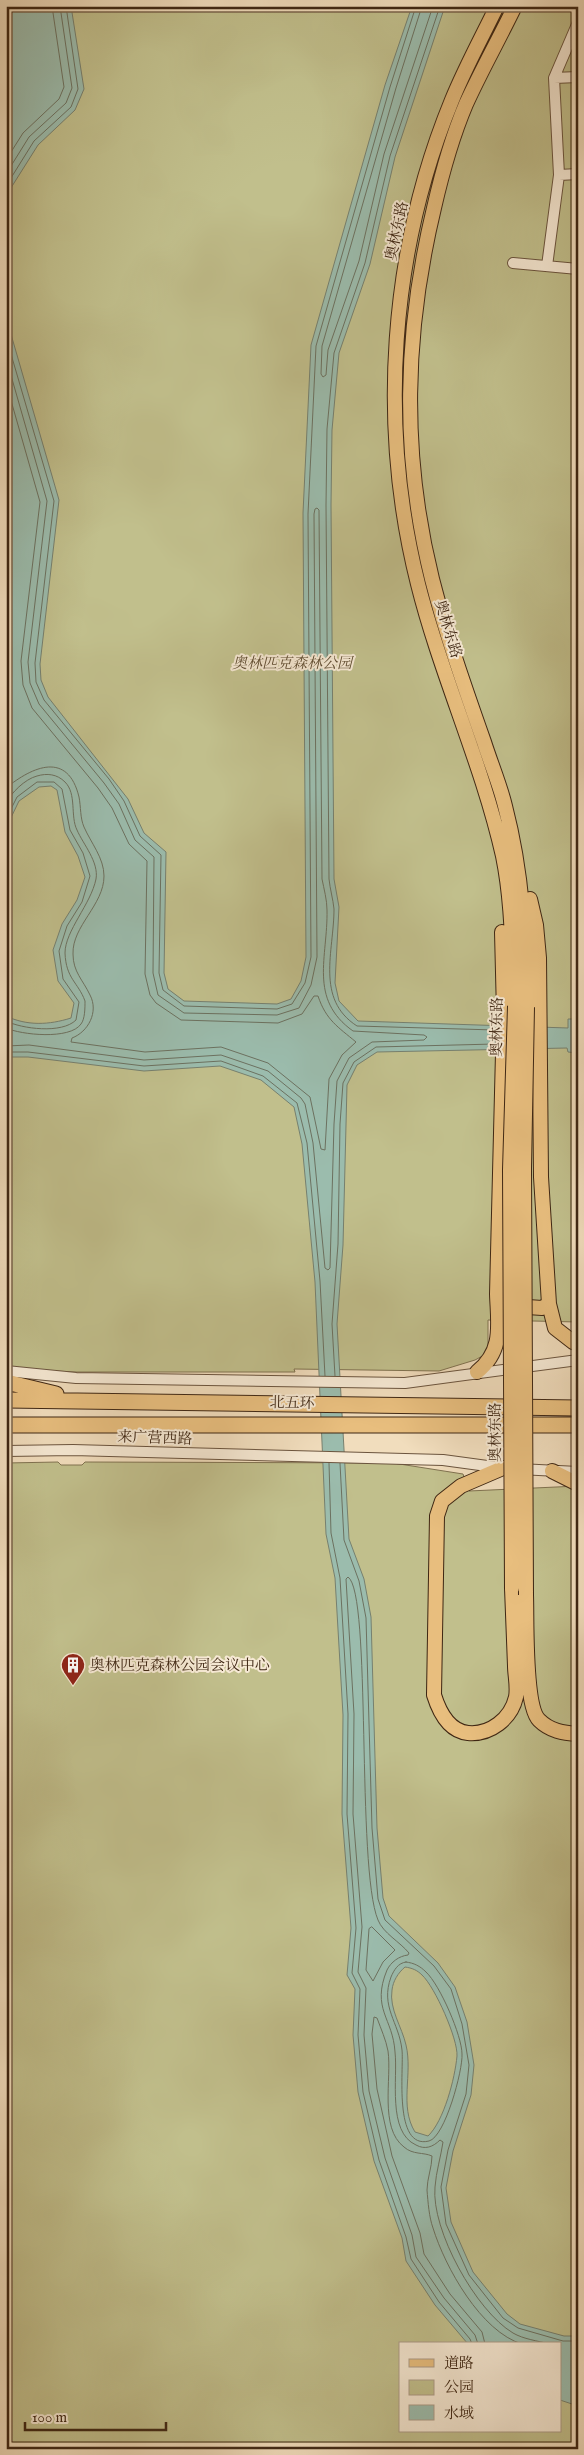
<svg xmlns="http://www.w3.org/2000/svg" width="584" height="2455" viewBox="0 0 584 2455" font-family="'IM FELL English','Noto Serif SC',serif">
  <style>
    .green { fill: #c1bf8c; stroke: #807250; fill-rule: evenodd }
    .water { fill: #9bbcad; stroke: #76806f; fill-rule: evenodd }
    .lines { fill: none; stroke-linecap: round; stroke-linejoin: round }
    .shore { stroke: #6c7160; stroke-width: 1 }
    .minor-casing { stroke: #6b543e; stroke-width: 12 }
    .major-casing { stroke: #3e2613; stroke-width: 16 }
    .highway-casing { stroke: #3e2613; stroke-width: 17 }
    .minor { stroke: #f6e9d4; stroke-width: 10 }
    .major { stroke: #e8be7e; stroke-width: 14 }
    .highway { stroke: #e8be7e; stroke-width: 15 }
    .major-bridge-casing { stroke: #3e2613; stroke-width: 16; stroke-linecap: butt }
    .major-bridge { stroke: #e8be7e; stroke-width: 14 }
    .labels { text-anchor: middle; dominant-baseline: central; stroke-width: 4; stroke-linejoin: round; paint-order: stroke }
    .street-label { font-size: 15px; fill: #3e2613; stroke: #f6e9d4 }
    .park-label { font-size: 15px; font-style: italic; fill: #5f4c31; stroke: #f6e9d4 }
    .poi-label { font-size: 15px; fill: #3e2613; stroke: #f6e9d4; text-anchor: start }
  </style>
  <rect width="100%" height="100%" fill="#f1ddbd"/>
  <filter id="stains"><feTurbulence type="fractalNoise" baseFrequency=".004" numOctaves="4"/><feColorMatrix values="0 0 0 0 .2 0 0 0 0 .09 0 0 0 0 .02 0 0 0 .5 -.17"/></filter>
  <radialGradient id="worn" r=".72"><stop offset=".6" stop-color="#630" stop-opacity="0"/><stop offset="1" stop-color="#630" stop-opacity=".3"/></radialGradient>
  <path class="green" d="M 6,6 L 578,6 L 578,1322 L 488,1320 L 488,1353 L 475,1360 L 439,1371 L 294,1369 L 295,1372 L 76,1372 L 6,1369 Z
    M 58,1462 L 61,1465 L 82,1465 L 85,1462 L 393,1463 L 463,1474 L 469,1491 L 578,1486 L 578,2449 L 6,2449 L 6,1463 ZM 400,2344 L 560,2344 L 560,2431 L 400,2431 Z"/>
  <path class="water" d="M 6,6 L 71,6 L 84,89 L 75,110 L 38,145 L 9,191 L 6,205 Z
    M 412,6 L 445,6 L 395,157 L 370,264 L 339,353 L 332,430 L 331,505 L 334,879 L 339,907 L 335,983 L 339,1001 L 358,1021 L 568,1028 L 568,1019 L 578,1019 L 578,1053 L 568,1052 L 567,1048 L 377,1052 L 357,1065 L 347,1085 L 343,1245 L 337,1324 L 349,1539 L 364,1579 L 371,1617 L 377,1828 L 383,1898 L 389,1916 L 438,1963 L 455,1987 L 467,2022 L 474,2065 L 471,2095 L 453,2151 L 446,2188 L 451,2222 L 473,2272 L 507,2314 L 520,2324 L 564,2336 L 578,2336 L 578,2406 L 560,2400 L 560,2344 L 468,2344 L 435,2305 L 406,2261 L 402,2238 L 374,2161 L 358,2092 L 353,2035 L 355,1989 L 347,1975 L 351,1928 L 342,1814 L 343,1715 L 335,1578 L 326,1534 L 315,1282 L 302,1144 L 294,1107 L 261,1080 L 220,1066 L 144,1071 L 28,1057 L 6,1057 L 6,1016 C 27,1026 49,1025 71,1018 L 74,1003 L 58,981 L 53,950 L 62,924 L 77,900 L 85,877 L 78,856 L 65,832 L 57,790 L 51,786 L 39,787 L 19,801 L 6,828 L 6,317 L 59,500 L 40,664 L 41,680 L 48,697 L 128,799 L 144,833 L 166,852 L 164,973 L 168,989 L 184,1001 L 277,1004 L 291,999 L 301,981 L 306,957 L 303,513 L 311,345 L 385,85 ZM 405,1967 C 412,1968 417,1970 422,1975 C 435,1987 458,2039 457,2056 C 455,2078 444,2121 428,2136 L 415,2132 C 399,2106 413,2074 406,2045 C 402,2027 389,2009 392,1990 C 393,1981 398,1973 405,1967 Z"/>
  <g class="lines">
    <path class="shore" d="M 422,6 L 396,88 L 322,346 L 321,374 L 323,377 L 326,375 L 328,350 L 359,261 L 384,154 L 433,6
      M 440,6 L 390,156 L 365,263 L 334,353 L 327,429 L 326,505 L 329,879 C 330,889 333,899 334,909 C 334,951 315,999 357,1026 L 495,1030
      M 6,160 L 23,133 L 59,99 L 64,87 L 52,6
      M 6,174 L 29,137 L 66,103 L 72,88 L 60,6
      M 6,186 L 34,141 L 71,107 L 78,89 L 66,6
      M 6,337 L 54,501 L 35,663 L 36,682 L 44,700 L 109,779 L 124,801 L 140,836 L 161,855 L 159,973 L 163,990 L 184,1006 L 277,1009 L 292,1004 L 305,983 L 311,957 L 308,514 L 316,346 L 390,87 L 416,6
      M 6,358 L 47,501 L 28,662 L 30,683 L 39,704 L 104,783 L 119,804 L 135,840 L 154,857 L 153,973 L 158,995 L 184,1013 L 277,1015 L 299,1008 L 311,985 L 317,957 L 314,514 L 315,509 L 317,508 L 319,510 L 322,879 C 324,889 327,900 327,910 C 328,957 308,999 353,1031 L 424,1035 L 427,1037 L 424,1040 L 372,1042 L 349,1058 L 337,1081 L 334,1124 L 330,1268 L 328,1270 L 325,1268 L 313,1143 L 305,1104 L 301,1098 L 268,1071 L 221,1055 L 144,1060 L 29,1045 L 6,1046
      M 6,383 L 40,502 L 21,661 L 23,685 L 32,708 L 98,788 L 112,808 L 129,844 L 147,861 L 145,974 L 150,995 L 156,1003 L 181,1020 L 278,1023 L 302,1014 L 314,996 L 318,996 C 326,1020 338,1027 356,1042 L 342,1055 L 329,1079 L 325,1150 L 321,1149 L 310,1097 L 268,1063 L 221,1047 L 145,1052 L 71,1042 L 72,1038 C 88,1032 99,1012 90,995 C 83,980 73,972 73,954 C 72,926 104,905 104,876 C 104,858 91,843 84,827 C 80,818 81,807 79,797 C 68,751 33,766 6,788
      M 6,803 C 11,793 25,779 37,776 C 47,773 57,774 65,782 C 77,794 70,816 77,830 C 83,844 99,862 96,879 C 91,904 65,931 65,953 C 66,979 78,982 85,1001 C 85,1008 85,1019 81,1024 C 70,1040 21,1035 6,1028
      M 6,819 L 17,797 L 37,782 L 54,782 L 62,789 L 70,830 L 83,853 L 90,876 L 82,902 L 67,926 L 59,951 L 63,979 L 79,1002 L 76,1020 C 62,1034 22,1029 6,1021
      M 6,1052 L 28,1052 L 144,1066 L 221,1061 L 263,1076 L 297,1103 L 307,1143 L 320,1281 L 325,1376
      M 335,1376 L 332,1324 L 338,1244 L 340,1124 L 343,1083 L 354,1062 L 376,1047 L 495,1044
      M 329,1463 L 331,1533 L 340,1578 L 348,1714 L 347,1814 L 356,1928 L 352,1973 L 360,1989 L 358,2035 L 363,2092 L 379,2160 L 406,2237 L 411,2259 L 439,2302 L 470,2339 L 472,2344
      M 340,1463 L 344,1540 L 359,1581 L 366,1618 L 372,1828 L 378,1899 L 385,1920 L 434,1966 L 451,1989 L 462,2024 L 469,2065 L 466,2094 L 448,2150 L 441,2187 L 446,2224 L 469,2275 L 503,2318 L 518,2328 L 563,2341 L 578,2341
      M 372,1927 L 395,1950 L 383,1962 L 373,1981 L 366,1970 L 369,1929 Z
      M 406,1962 C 414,1963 420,1966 426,1972 C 440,1985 462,2036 462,2054 C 463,2070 445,2137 429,2141 C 393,2150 404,2069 402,2050 C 399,2022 380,2007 391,1977 C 394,1970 398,1963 406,1962 Z
      M 478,2344 L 475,2335 L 444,2298 L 416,2257 L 412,2235 L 385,2158 L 369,2091 L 364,2035 L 366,1988 L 358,1972 L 362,1927 L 353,1814 L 354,1714 L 346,1579 L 348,1577 C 372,1593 356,1867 378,1920 C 383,1933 400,1942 409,1953 L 408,1955 C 399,1956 391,1962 387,1970 C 371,2009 393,2018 395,2052 C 398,2078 387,2132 416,2145 C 425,2150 433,2147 440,2140 L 443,2142 C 441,2156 436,2172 435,2187 C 431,2230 476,2311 513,2333 C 523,2339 538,2341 550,2344
      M 485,2344 L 482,2332 L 450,2294 L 424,2254 L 420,2233 L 392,2156 L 377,2089 L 372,2034 L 374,2017 L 377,2018 C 381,2029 386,2040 388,2051 C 392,2078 379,2128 404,2147 C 413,2155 423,2152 432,2156 C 432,2167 427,2179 427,2190 C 428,2202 429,2217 433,2228 C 445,2267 481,2332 522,2344"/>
    <g class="minor-casing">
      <path id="minor" d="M 578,77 L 554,78 L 559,175 L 578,174
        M 554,78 L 578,22
        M 513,263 L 578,269
        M 547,266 L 559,175
        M 6,1371 L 76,1378 L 405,1383 L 578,1360
        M 6,1451 L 73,1450 L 443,1460 L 502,1468
        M 519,1469 L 578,1472"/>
    </g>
    <g class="major-casing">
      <path id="major" d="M 497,6 C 482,37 465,68 452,100 C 390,251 378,425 418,584 C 441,676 482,763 503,856 C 513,905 512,956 515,1006
        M 515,6 C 499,39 481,71 466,104 C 452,137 442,173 434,208 C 404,333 401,454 432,579 C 446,634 465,688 484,742 C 491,764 500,785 505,806 C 523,875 525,937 527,1007
        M 530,899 L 536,925 L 539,958 L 541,1177 L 549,1304 L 555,1328 L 573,1342 L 578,1344
        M 514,1306 L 542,1308 L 549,1304
        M 477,1372 C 504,1350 498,1325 497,1294 L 504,1013 L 502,932
        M 503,1468 L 461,1486 L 442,1501 L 437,1516 L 434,1695 C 439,1711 449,1731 468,1733 C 490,1735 511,1719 516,1697 C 518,1687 515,1675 515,1666 C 514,1640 513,1614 512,1588
        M 552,1471 L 578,1484
        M 526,1595 C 527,1619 524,1705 539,1720 C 550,1731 563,1733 578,1734"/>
    </g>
    <g class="highway-casing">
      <path id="highway" d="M 6,1382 L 56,1394
        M 6,1400 L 578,1408
        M 6,1425 L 578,1425"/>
    </g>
    <use href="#minor" class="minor"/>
    <use href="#major" class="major"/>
    <use href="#highway" class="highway"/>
    <g class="major-bridge-casing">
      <path id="major-bridge" d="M 512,1588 L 510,1170 L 515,1006
        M 526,1595 L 524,1168 L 527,1007"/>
    </g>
    <use href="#major-bridge" class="major-bridge"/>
  </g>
  <defs>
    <g id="building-pin" transform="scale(1.25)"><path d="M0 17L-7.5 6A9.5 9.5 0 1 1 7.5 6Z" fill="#8f2418" stroke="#f6e9d4"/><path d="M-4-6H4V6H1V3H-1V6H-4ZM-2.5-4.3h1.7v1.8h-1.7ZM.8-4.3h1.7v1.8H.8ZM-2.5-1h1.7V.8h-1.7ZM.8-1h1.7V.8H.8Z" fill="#fff"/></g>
  </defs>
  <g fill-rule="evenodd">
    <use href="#building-pin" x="73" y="1665"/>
  </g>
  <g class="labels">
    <g class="street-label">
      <text transform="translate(397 231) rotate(-78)">奥林东路</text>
      <text transform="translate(448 629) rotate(73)">奥林东路</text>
      <text transform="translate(497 1027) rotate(-89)">奥林东路</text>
      <text transform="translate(292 1403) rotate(1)">北五环</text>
      <text transform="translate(495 1432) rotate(-90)">奥林东路</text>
      <text transform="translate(155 1438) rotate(2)">来广营西路</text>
    </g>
    <g class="park-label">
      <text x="292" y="663">奥林匹克森林公园</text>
    </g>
    <g class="poi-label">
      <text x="90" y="1665">奥林匹克森林公园会议中心</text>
    </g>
  </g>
  <rect width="584" height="2455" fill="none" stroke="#f1ddbd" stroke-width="25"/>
  <rect x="8" y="8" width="569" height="2440" fill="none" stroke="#3e2613" stroke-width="2.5"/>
  <rect x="12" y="12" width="559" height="2430" fill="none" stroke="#3e2613"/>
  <rect x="399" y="2342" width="162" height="90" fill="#f6e9d4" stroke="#ac9b87"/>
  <rect x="409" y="2359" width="25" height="8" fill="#e8be7e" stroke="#ac9b87"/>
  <text x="444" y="2368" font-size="15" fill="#3e2613">道路</text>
  <rect x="409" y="2380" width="25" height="15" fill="#c1bf8c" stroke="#ac9b87"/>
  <text x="444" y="2392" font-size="15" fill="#3e2613">公园</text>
  <rect x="409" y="2405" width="25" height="15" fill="#9bbcad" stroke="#ac9b87"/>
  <text x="444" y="2418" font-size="15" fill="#3e2613">水域</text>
  <path d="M25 2422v8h141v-8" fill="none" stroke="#3e2613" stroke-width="2.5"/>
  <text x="32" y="2422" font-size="15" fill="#3e2613" stroke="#f6e9d4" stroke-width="4" paint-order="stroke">100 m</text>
  <rect width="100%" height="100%" filter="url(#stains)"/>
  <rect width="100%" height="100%" fill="url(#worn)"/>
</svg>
